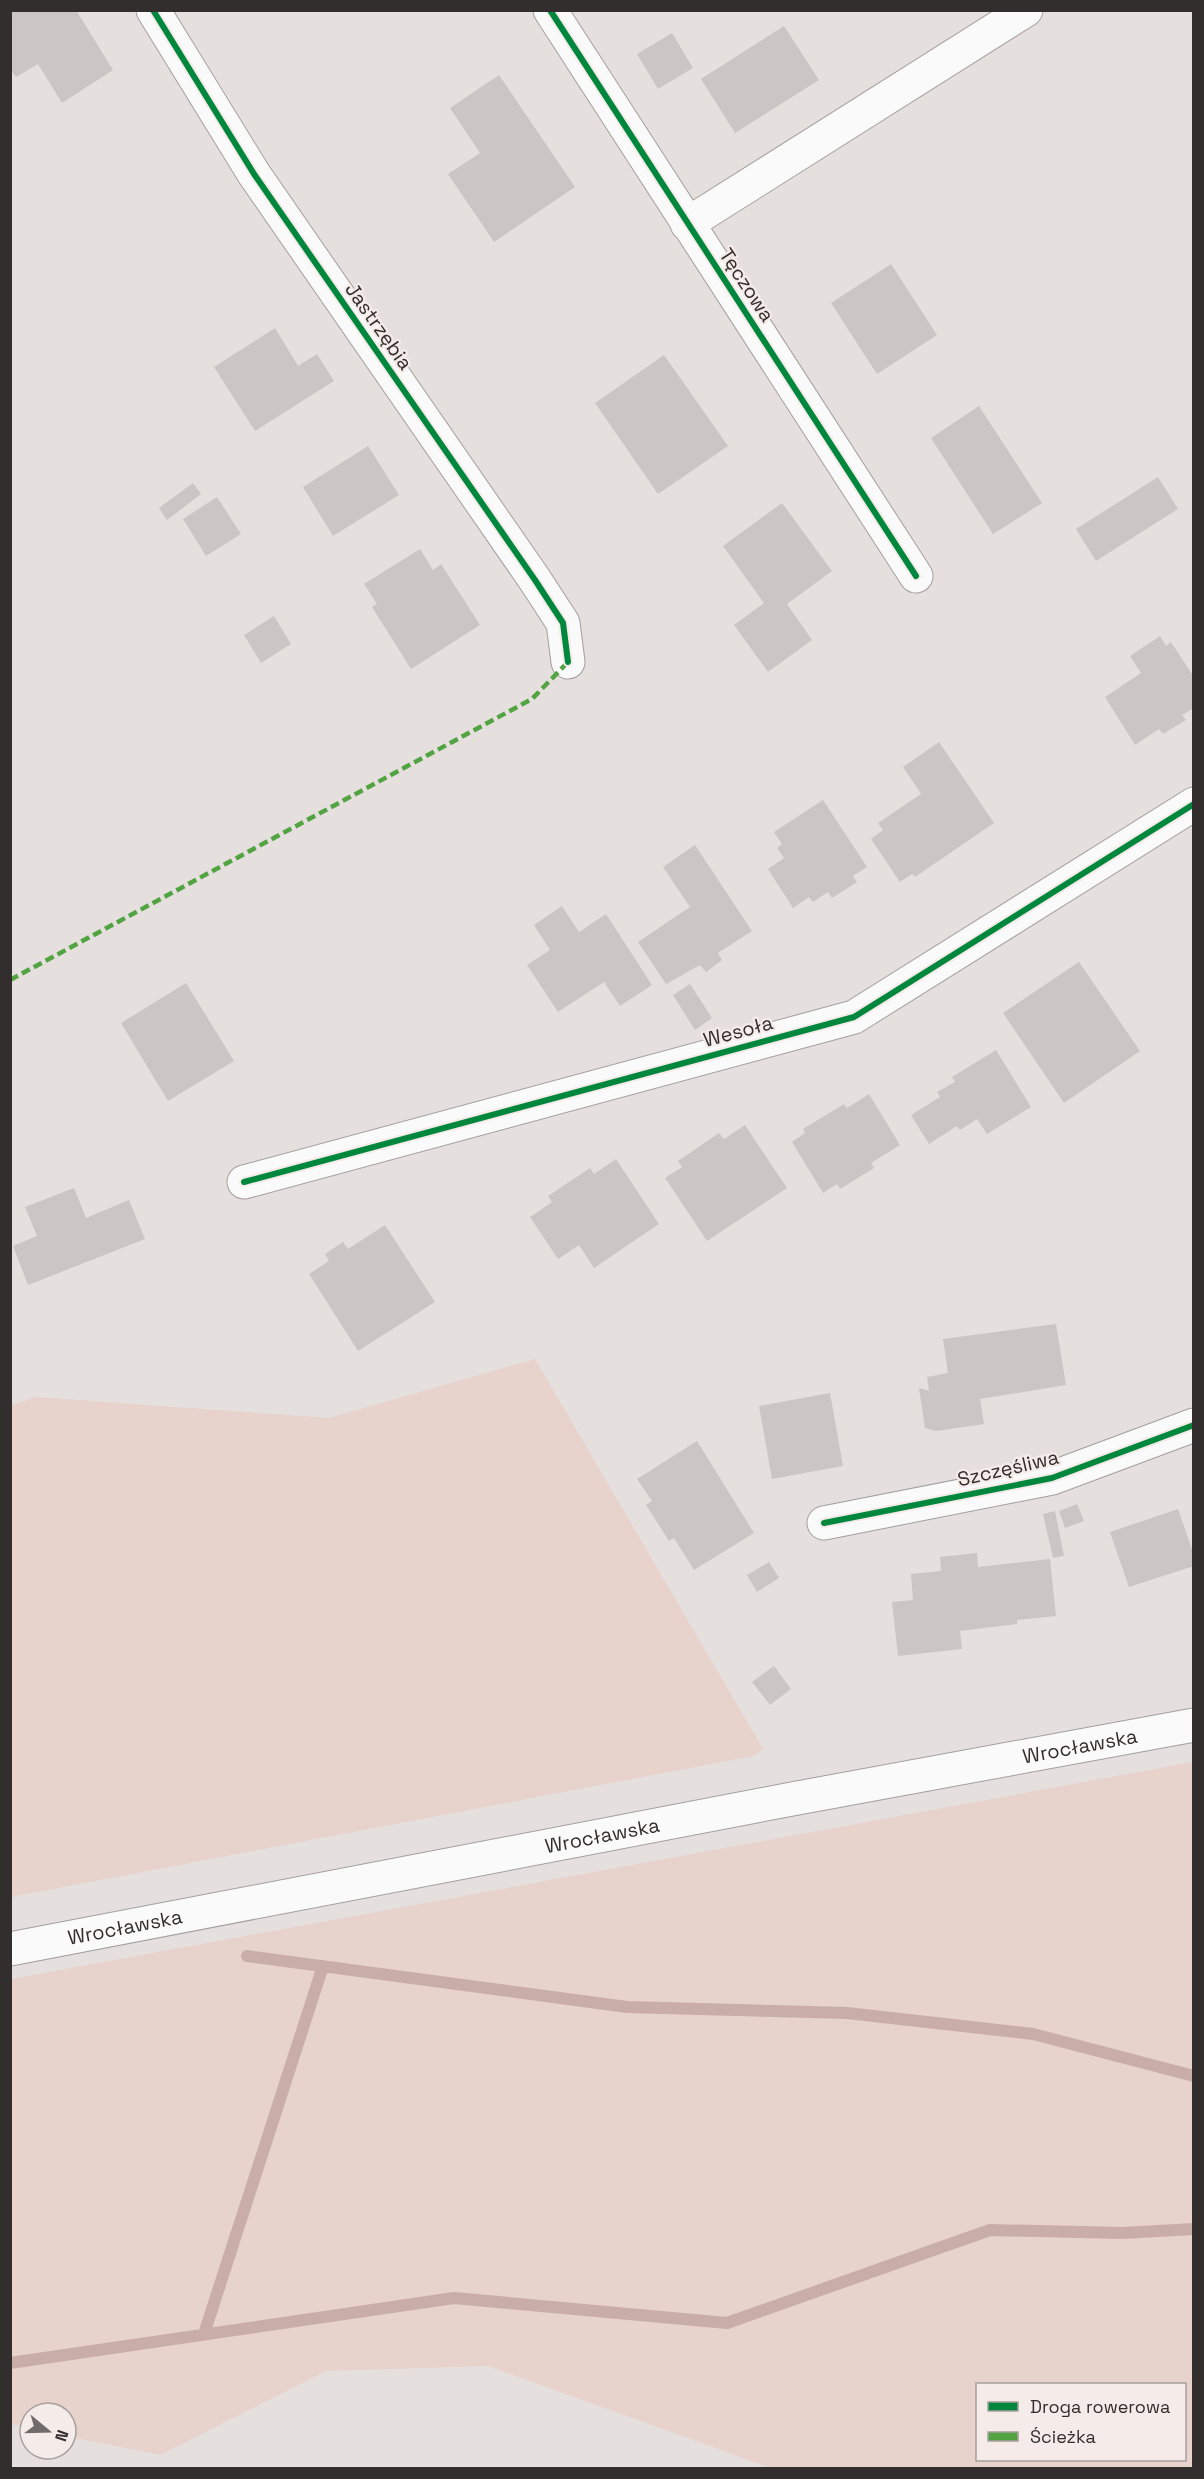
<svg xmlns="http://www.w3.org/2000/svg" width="1204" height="2479" viewBox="0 0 1204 2479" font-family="'Space Grotesk',sans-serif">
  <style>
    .green { fill: #e8d2cc; fill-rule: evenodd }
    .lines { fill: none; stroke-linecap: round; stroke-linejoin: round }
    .stream { stroke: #c8aea7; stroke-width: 12 }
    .building { fill: #cbc6c5 }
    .minor-casing { stroke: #a39f9e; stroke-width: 35 }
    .secondary-casing { stroke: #a39f9e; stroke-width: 35 }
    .minor { stroke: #fbfafa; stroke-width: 33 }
    .secondary { stroke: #fbfafa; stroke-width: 33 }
    .quiet { stroke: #52a443; stroke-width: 4.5; stroke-dasharray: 9 4.5; stroke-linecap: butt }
    .cycleway-casing { stroke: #f5ebe9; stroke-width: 10 }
    .cycleway { stroke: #00873e; stroke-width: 6 }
    .labels { text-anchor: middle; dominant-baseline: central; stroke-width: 4.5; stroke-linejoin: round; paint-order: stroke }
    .street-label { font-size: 20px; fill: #322e2d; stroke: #f5ebe9 }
  </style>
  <rect width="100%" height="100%" fill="#e5dfde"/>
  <path class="green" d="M 535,1359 L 763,1749 L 753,1756 L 11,1897 L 11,1406 L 35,1397 L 329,1418 Z
    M 1193,1762 L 1193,2468 L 771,2468 L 488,2366 L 326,2371 L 160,2455 L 66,2436 L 66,2413 L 30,2413 L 30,2428 L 11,2424 L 11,1979 ZM 978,2384 L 1184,2384 L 1184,2460 L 978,2460 Z"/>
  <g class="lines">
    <path class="stream" d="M 247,1956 L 627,2007 L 847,2013 L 1033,2034 L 1194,2076
      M 204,2334 L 323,1966
      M 10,2363 L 454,2298 L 727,2323 L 990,2230 L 1123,2233 L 1194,2229"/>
  </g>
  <path class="building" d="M 10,10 L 76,10 L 113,70 L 62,103 L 38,64 L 16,77 L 10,69 Z
    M 784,26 L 819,80 L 735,133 L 701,79 Z
    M 672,33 L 693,68 L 658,89 L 637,54 Z
    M 499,75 L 575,187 L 494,242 L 448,174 L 480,153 L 450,108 Z
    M 891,264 L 937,335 L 877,374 L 831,303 Z
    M 275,328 L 298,366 L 317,354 L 334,381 L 255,431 L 214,367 Z
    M 664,355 L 728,446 L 658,494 L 595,403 Z
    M 979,406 L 1042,503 L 993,534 L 931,438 Z
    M 368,446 L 399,495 L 333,536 L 303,487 Z
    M 1158,477 L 1178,509 L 1096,561 L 1076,529 Z
    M 193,483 L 201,494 L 167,520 L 159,508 Z
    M 217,497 L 241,534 L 206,556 L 183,519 Z
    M 782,503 L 832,571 L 787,604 L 812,640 L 768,672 L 734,625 L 764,603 L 723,546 Z
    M 420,549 L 433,570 L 441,564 L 480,625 L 411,669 L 372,607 L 377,604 L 364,584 Z
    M 274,616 L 291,644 L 261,663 L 244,635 Z
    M 1160,636 L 1166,646 L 1171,642 L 1194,677 L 1194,708 L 1182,715 L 1186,720 L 1163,734 L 1159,729 L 1135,745 L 1105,697 L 1141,673 L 1130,656 Z
    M 939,742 L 994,823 L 915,877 L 912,874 L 900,882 L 871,839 L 883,830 L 878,823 L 921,794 L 903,767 Z
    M 823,800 L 867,867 L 853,876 L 857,882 L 832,898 L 828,892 L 813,902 L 809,897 L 793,908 L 768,869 L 784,858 L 777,848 L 782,844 L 774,832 Z
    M 695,845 L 752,931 L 718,953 L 722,960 L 706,972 L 700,965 L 666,984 L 638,942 L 690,907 L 663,867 Z
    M 562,906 L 579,932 L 606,914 L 652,985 L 620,1006 L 604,982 L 558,1012 L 527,965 L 550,950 L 534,925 Z
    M 1079,962 L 1140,1051 L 1064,1103 L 1003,1013 Z
    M 186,983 L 234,1061 L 168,1101 L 121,1023 Z
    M 690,984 L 712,1018 L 695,1030 L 673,995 Z
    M 996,1050 L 1031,1107 L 987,1134 L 977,1119 L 960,1130 L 957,1126 L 929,1144 L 911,1115 L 940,1097 L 937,1092 L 955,1082 L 952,1077 Z
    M 869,1094 L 900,1145 L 871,1163 L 874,1168 L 840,1189 L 837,1184 L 823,1193 L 792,1142 L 805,1133 L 803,1129 L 844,1104 L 847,1108 Z
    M 745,1125 L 787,1188 L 707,1241 L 665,1178 L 682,1167 L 678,1161 L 719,1133 L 724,1139 Z
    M 616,1159 L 659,1224 L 594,1268 L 579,1245 L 558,1259 L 530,1217 L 552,1202 L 548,1196 L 590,1168 L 594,1174 Z
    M 74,1188 L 86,1218 L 129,1200 L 145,1239 L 28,1285 L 13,1246 L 37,1236 L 25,1207 Z
    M 385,1225 L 435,1302 L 358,1351 L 309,1274 L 329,1261 L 325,1254 L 343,1242 L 348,1249 Z
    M 1056,1324 L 1066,1385 L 980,1399 L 984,1424 L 936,1431 L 925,1428 L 919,1388 L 929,1391 L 927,1377 L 948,1373 L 943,1339 Z
    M 830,1393 L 843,1466 L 772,1479 L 759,1406 Z
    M 697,1441 L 754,1533 L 694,1570 L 674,1538 L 669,1541 L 646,1505 L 652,1501 L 637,1479 Z
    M 1077,1504 L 1084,1521 L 1065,1528 L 1059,1511 Z
    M 1178,1509 L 1194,1555 L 1194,1566 L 1129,1587 L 1110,1532 Z
    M 1055,1511 L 1064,1556 L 1053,1558 L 1043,1514 Z
    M 977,1553 L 978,1567 L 1050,1559 L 1056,1616 L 1017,1620 L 1017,1624 L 960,1631 L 962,1649 L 898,1656 L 892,1602 L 913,1600 L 911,1574 L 941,1571 L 940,1557 Z
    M 769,1562 L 779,1578 L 757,1592 L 747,1575 Z
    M 774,1666 L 791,1689 L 770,1705 L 752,1682 Z"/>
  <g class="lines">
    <g class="minor-casing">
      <path id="minor" d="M 153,10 L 254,174 L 535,580 L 563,623 L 568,662
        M 550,10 L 916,576
        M 687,224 L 1026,10
        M 244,1182 L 854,1017 L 1194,804
        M 824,1523 L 1052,1478 L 1194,1425"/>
    </g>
    <g class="secondary-casing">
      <g id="secondary">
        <path id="s1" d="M 10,1949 L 792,1799 L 1194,1725"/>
      </g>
    </g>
    <use href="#minor" class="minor"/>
    <use href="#secondary" class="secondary"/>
    <path class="quiet" d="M 10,980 L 532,699 L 568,662"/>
    <g class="cycleway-casing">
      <path id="cycleway" d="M 153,10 L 254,174 L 535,580 L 563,623 L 568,662
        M 550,10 L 916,576
        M 244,1182 L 854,1017 L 1194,804
        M 824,1523 L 1052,1478 L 1194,1425"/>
    </g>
    <use href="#cycleway" class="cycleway"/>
  </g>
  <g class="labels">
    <g class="street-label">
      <text transform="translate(747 285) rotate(57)">Tęczowa</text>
      <text transform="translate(379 326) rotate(55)">Jastrzębia</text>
      <text transform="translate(738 1031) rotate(-15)">Wesoła</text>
      <text transform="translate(1008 1468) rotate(-13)">Szczęśliwa</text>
      <text stroke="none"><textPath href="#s1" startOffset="1089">Wrocławska</textPath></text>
      <text stroke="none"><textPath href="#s1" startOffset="603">Wrocławska</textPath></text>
      <text stroke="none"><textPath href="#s1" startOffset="117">Wrocławska</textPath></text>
    </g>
  </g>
  <rect width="1204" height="2479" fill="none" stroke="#322e2d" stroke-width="24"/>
  <rect x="976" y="2383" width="210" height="78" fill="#f5ebe9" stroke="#a79f9e" stroke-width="1.5"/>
  <rect x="988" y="2402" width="30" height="9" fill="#00873e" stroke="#a79f9e" stroke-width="1.5"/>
  <text x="1030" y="2413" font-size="18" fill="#322e2d">Droga rowerowa</text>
  <rect x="988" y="2432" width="30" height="9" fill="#52a443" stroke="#a79f9e" stroke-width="1.5"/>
  <text x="1030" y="2443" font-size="18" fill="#322e2d">Ścieżka</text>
  <g transform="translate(48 2431) rotate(109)"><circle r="28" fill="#f5ebe9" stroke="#a79f9e" stroke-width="1.5"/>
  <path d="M0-4.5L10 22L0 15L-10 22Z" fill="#716c6b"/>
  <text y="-9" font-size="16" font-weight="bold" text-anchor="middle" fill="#322e2d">N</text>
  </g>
</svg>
